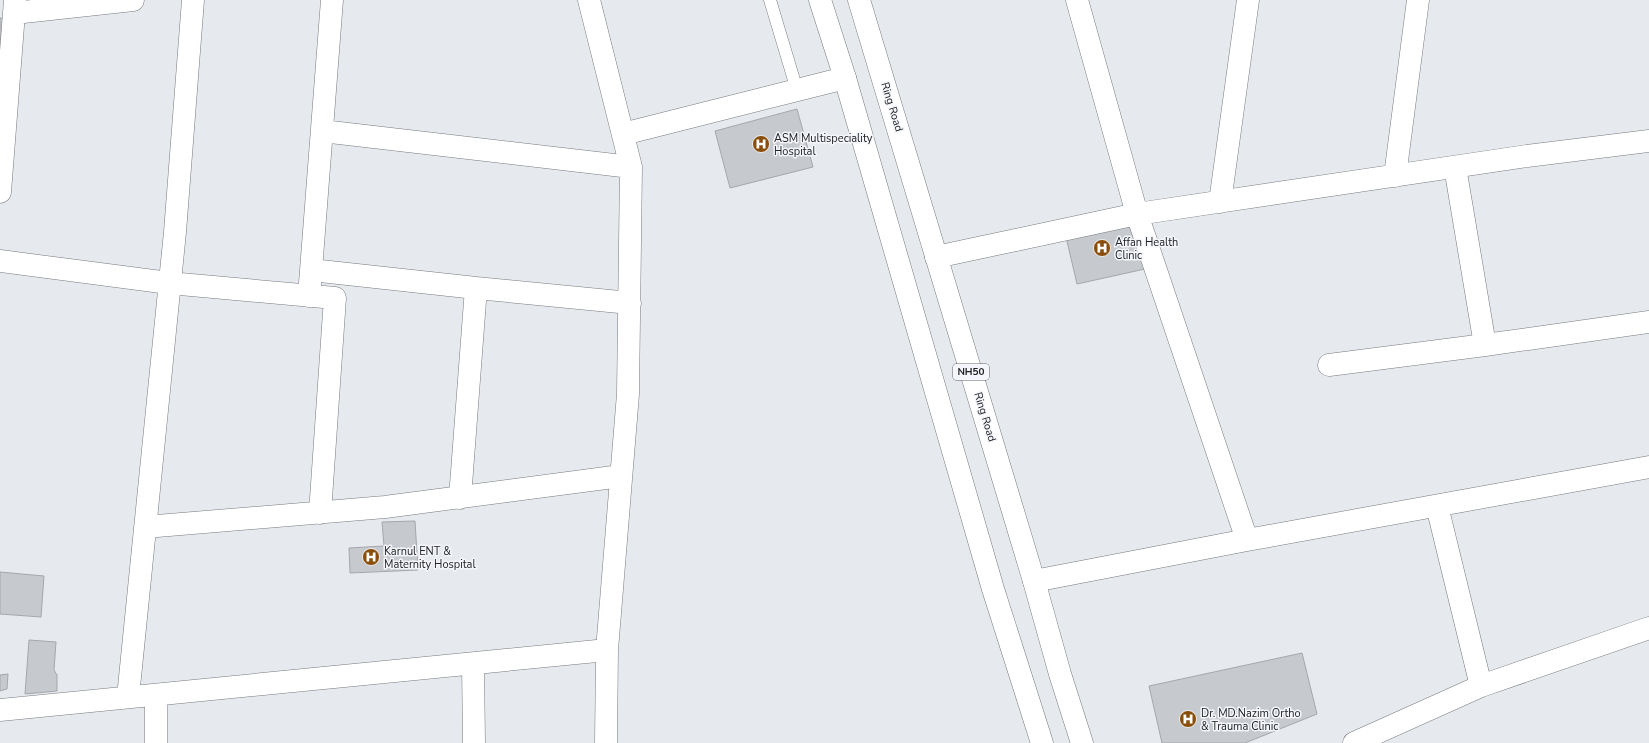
<svg xmlns="http://www.w3.org/2000/svg" width="1649" height="743" viewBox="0 0 1649 743" font-family="'Nunito Sans',sans-serif">
  <style>
    .building { fill: #c6c9cd; stroke: #a5a7ac }
    .lines { fill: none; stroke-linecap: round; stroke-linejoin: round }
    .service-casing { stroke: #777a7e; stroke-width: 13 }
    .minor-casing { stroke: #777a7e; stroke-width: 23 }
    .trunk-casing { stroke: #777a7e; stroke-width: 23 }
    .service { stroke: #fff; stroke-width: 12 }
    .minor { stroke: #fff; stroke-width: 22 }
    .trunk { stroke: #fff; stroke-width: 22 }
    .labels { text-anchor: middle; dominant-baseline: central; stroke-width: 3; stroke-linejoin: round; paint-order: stroke }
    .shield { fill: #f4f6fb; stroke: #606264; stroke-width: 1 }
    .shield-label { font-size: 10px; font-weight: bold; fill: #212223 }
    .street-label { font-size: 11px; fill: #212223; stroke: #f4f6fb }
    .poi-label { font-size: 11px; fill: #212223; stroke: #f4f6fb; text-anchor: start }
  </style>
  <rect width="100%" height="100%" fill="#e6e9ee"/>
  <path class="building" d="M 0,18 L 6,18 L 3,49 L 0,48 Z
    M 797,109 L 813,167 L 730,188 L 715,131 Z
    M 1134,222 L 1145,269 L 1077,284 L 1066,237 Z
    M 415,521 L 418,570 L 350,573 L 349,548 L 384,546 L 382,522 Z
    M 0,572 L 44,576 L 41,617 L 0,614 Z
    M 29,640 L 56,642 L 54,670 L 57,675 L 57,691 L 25,694 Z
    M 1302,653 L 1317,714 L 1245,743 L 1162,743 L 1149,686 Z
    M 8,674 L 7,689 L 0,691 L 0,675 Z"/>
  <g class="lines">
    <g class="service-casing">
      <path id="service" d="M 770,0 L 797,90"/>
    </g>
    <g class="minor-casing">
      <path id="minor" d="M 589,0 L 631,167 L 628,394 L 607,650
        M 14,13 L 133,0
        M 322,131 L 631,167
        M 623,134 L 845,78
        M 1455,167 L 1485,345 L 1649,322
        M 1395,176 L 1418,0
        M 0,192 L 15,0
        M 1220,202 L 1248,0
        M 936,257 L 1137,214 L 1527,156 L 1649,141
        M 0,261 L 169,283 L 335,298 L 320,513
        M 311,270 L 476,288
        M 309,296 L 332,0
        M 1329,365 L 1485,345
        M 460,498 L 476,288 L 630,303
        M 1437,506 L 1481,686
        M 145,527 L 385,507 L 621,476
        M 1247,540 L 1649,467
        M 1034,581 L 1247,540 L 1137,214 L 1077,0
        M 473,664 L 474,743
        M 156,695 L 156,743
        M 128,697 L 175,232 L 193,0
        M 0,710 L 607,650 L 606,743
        M 1354,743 L 1481,686 L 1649,628"/>
    </g>
    <g class="trunk-casing">
      <path id="trunk" d="M 820,0 L 845,78 L 993,589 L 1042,743
        M 859,0 L 1034,581 L 1060,674 L 1082,743"/>
    </g>
    <use href="#service" class="service"/>
    <use href="#minor" class="minor"/>
    <use href="#trunk" class="trunk"/>
  </g>
  <defs>
    <g id="hospital-disc" transform="scale(0.9)"><circle r="9.5" fill="#894e09" stroke="#f4f6fb"/><path d="M-5-5h3v3.5h4V-5h3V5h-3V1.5h-4V5h-3Z" fill="#fff"/></g>
  </defs>
  <g fill-rule="evenodd">
    <use href="#hospital-disc" x="761" y="144"/>
    <use href="#hospital-disc" x="1102" y="248"/>
    <use href="#hospital-disc" x="371" y="557"/>
    <use href="#hospital-disc" x="1188" y="719"/>
  </g>
  <g class="labels">
    <rect class="shield" x="953" y="364" width="36" height="16" rx="3"/>
    <g class="shield-label">
      <text x="971" y="372">NH50</text>
    </g>
    <g class="street-label">
      <text transform="translate(892 107) rotate(73)">Ring Road</text>
      <text transform="translate(985 417) rotate(73)">Ring Road</text>
    </g>
    <g class="poi-label">
      <text x="774" y="138">ASM Multispeciality<tspan x="774" dy="13">Hospital</tspan></text>
      <text x="1115" y="242">Affan Health<tspan x="1115" dy="13">Clinic</tspan></text>
      <text x="384" y="551">Karnul ENT &amp;<tspan x="384" dy="13">Maternity Hospital</tspan></text>
      <text x="1201" y="713">Dr. MD.Nazim Ortho<tspan x="1201" dy="13">&amp; Trauma Clinic</tspan></text>
    </g>
  </g>
</svg>
